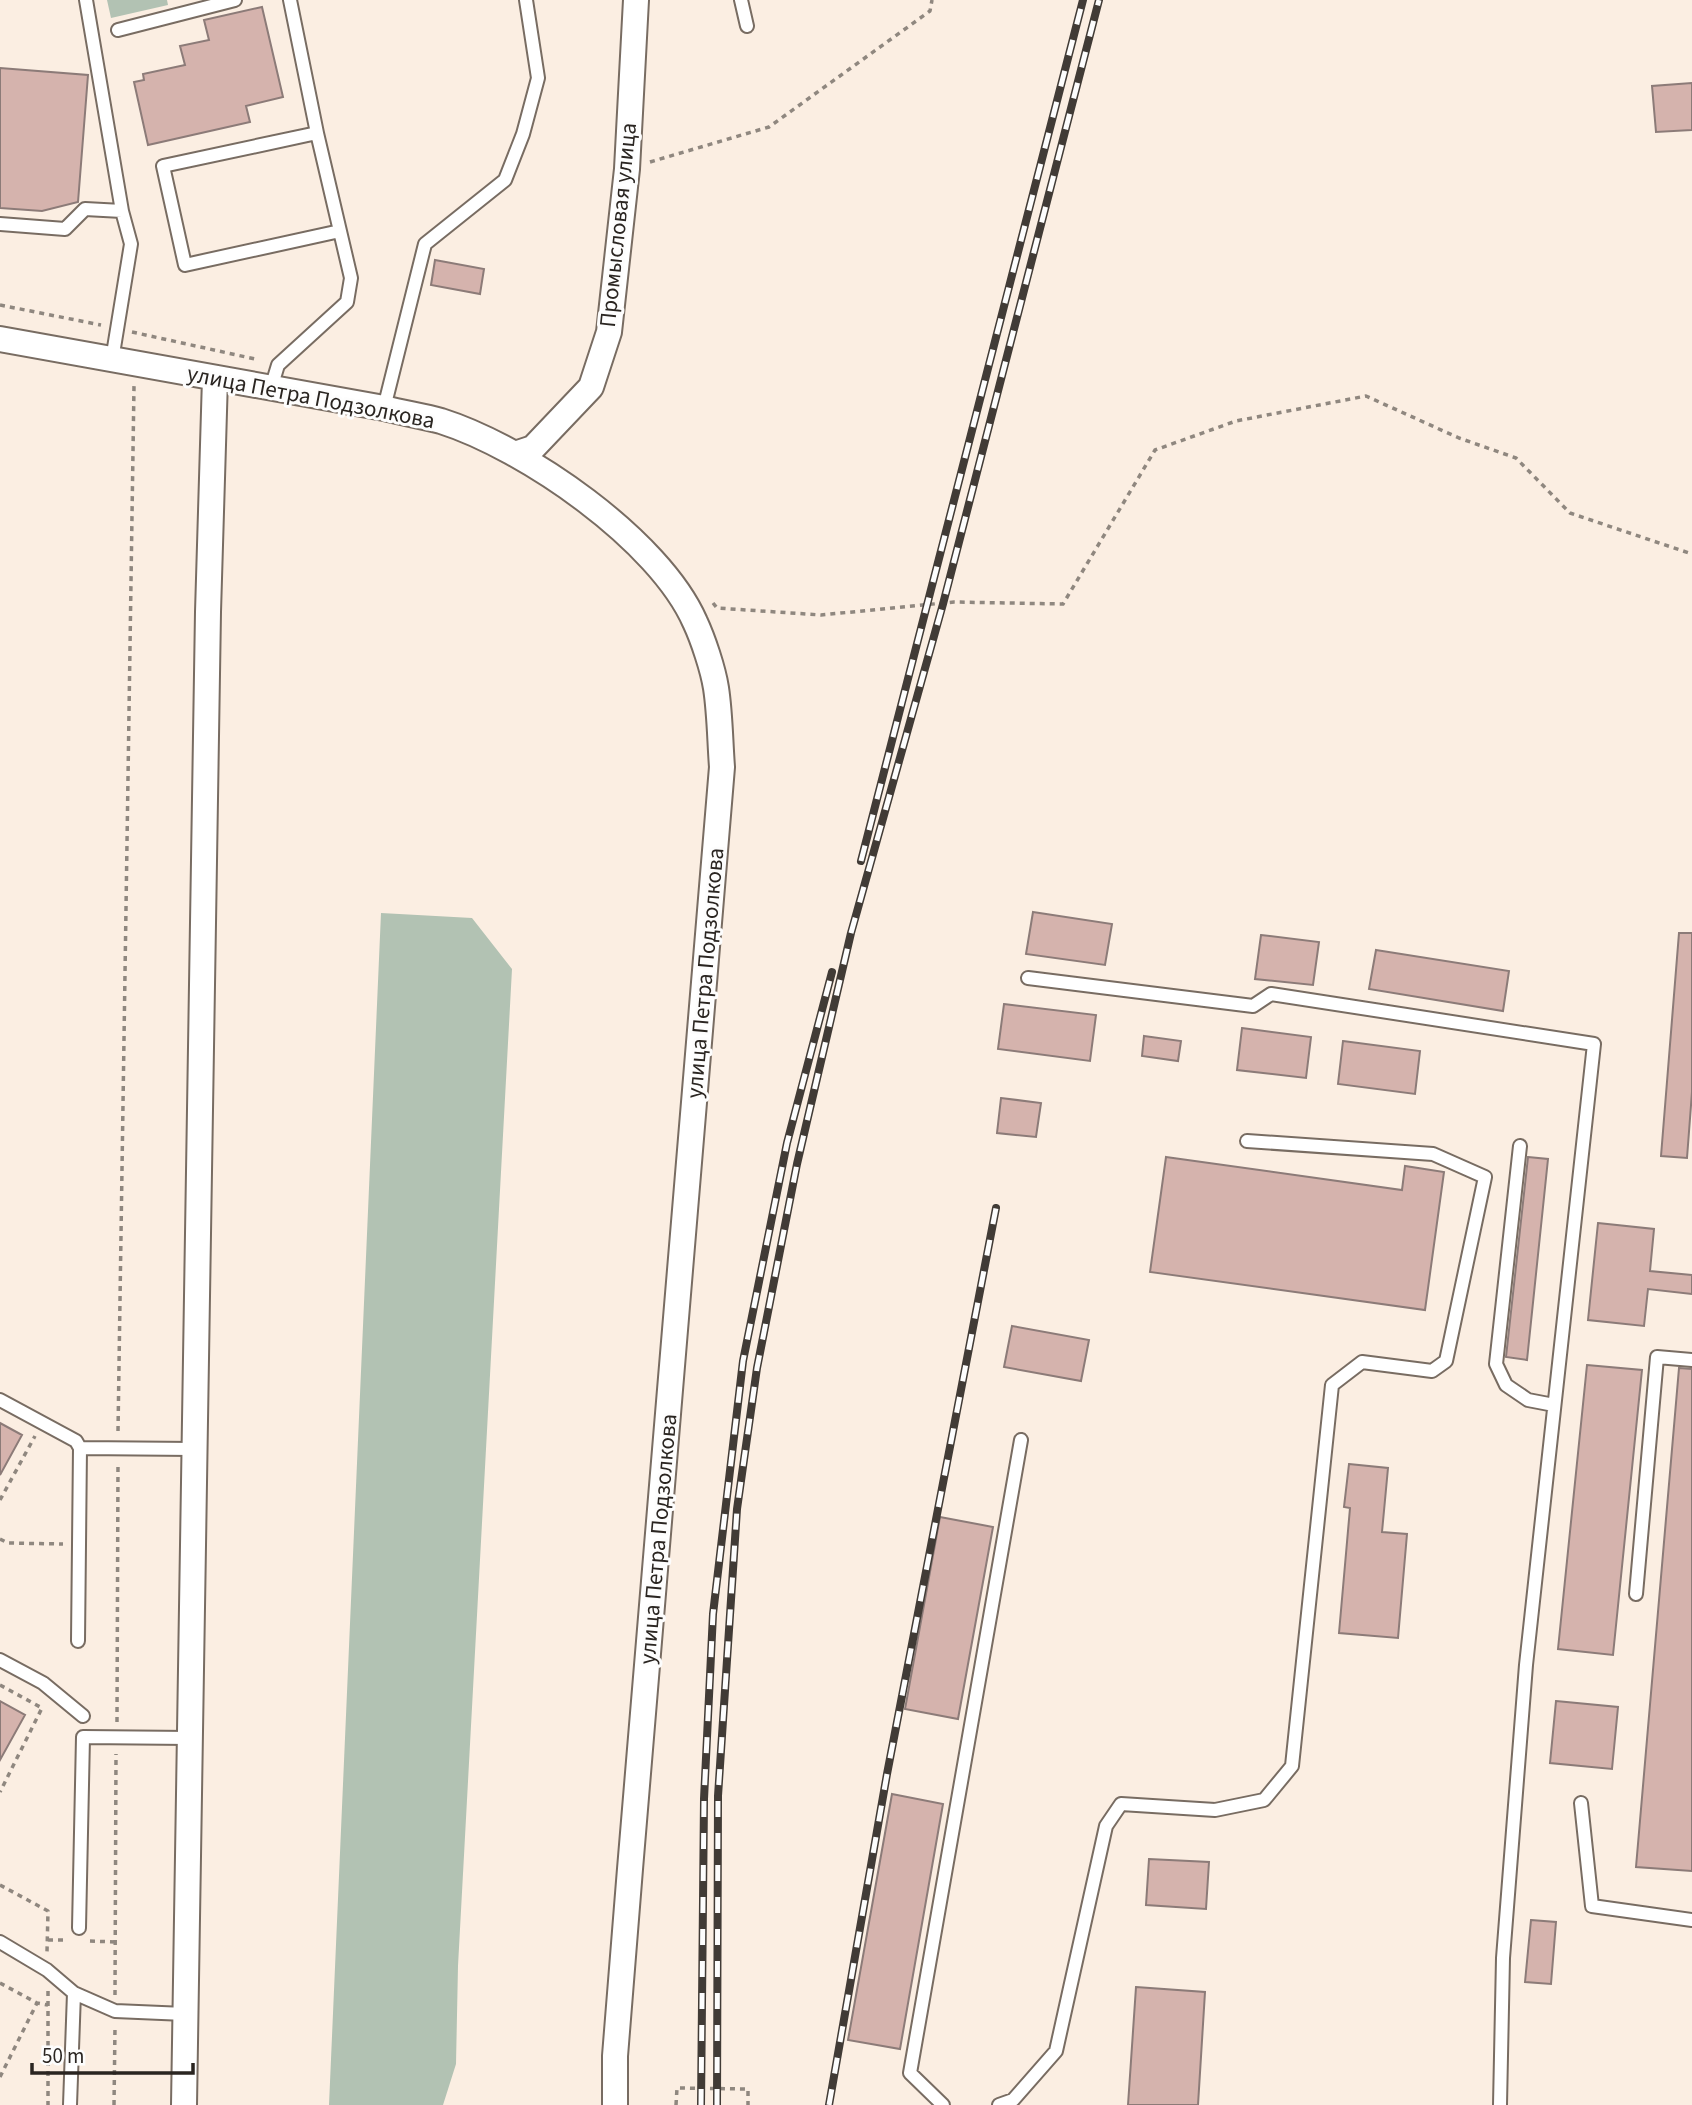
<svg xmlns="http://www.w3.org/2000/svg" width="1692" height="2105" viewBox="0 0 1692 2105" font-family="'Source Sans 3',sans-serif">
  <style>
    .green { fill: #b2c2b3 }
    .building { fill: #d5b3ad; stroke: #8c7b78; stroke-width: 2 }
    .lines { fill: none; stroke-linecap: round; stroke-linejoin: round }
    .lane-casing { stroke: #786c62; stroke-width: 16 }
    .street-casing { stroke: #786c62; stroke-width: 28 }
    .path { stroke: #8f877f; stroke-width: 3.5; stroke-dasharray: 5 5; stroke-linecap: butt }
    .lane { stroke: #fff; stroke-width: 12 }
    .street { stroke: #fff; stroke-width: 24 }
    .rail-casing { stroke: #413b36; stroke-width: 8 }
    .rail { stroke: #fdfdfd; stroke-width: 5; stroke-dasharray: 16; stroke-linecap: butt }
    .labels { text-anchor: middle; dominant-baseline: central; stroke-width: 6; stroke-linejoin: round; paint-order: stroke }
    .street-label { font-size: 23px; fill: #2a2521; stroke: #fdfdfd }
  </style>
  <rect width="100%" height="100%" fill="#fbeee2"/>
  <path class="green" d="M 107,0 L 167,0 L 168,5 L 111,18 Z
    M 381,913 L 472,918 L 512,969 L 458,1966 L 456,2064 L 443,2105 L 329,2105 Z"/>
  <path class="building" d="M 262,7 L 283,97 L 246,106 L 250,122 L 148,145 L 134,82 L 144,80 L 143,74 L 185,65 L 180,46 L 209,40 L 204,20 Z
    M 0,68 L 88,75 L 78,202 L 42,211 L 0,208 Z
    M 1692,83 L 1692,130 L 1656,132 L 1652,86 Z
    M 435,260 L 484,269 L 480,294 L 431,285 Z
    M 1033,912 L 1112,924 L 1105,965 L 1026,954 Z
    M 1679,933 L 1692,933 L 1692,1092 L 1687,1158 L 1661,1156 Z
    M 1261,935 L 1319,942 L 1313,985 L 1255,979 Z
    M 1376,950 L 1509,971 L 1503,1011 L 1369,989 Z
    M 1004,1004 L 1096,1015 L 1090,1061 L 998,1049 Z
    M 1242,1028 L 1311,1037 L 1306,1078 L 1237,1070 Z
    M 1144,1036 L 1181,1041 L 1178,1061 L 1142,1056 Z
    M 1343,1041 L 1420,1051 L 1415,1094 L 1338,1084 Z
    M 1001,1098 L 1041,1103 L 1036,1137 L 997,1133 Z
    M 1166,1157 L 1402,1190 L 1405,1166 L 1444,1172 L 1425,1310 L 1150,1272 Z
    M 1528,1157 L 1548,1159 L 1527,1360 L 1506,1357 Z
    M 1598,1223 L 1654,1229 L 1650,1271 L 1692,1275 L 1692,1294 L 1648,1289 L 1644,1326 L 1588,1320 Z
    M 1012,1326 L 1089,1340 L 1081,1381 L 1004,1367 Z
    M 1587,1365 L 1642,1370 L 1613,1655 L 1558,1649 Z
    M 1679,1368 L 1692,1369 L 1692,1871 L 1636,1867 Z
    M 0,1423 L 22,1435 L 0,1475 Z
    M 1349,1464 L 1388,1468 L 1382,1532 L 1407,1534 L 1398,1638 L 1339,1633 L 1350,1508 L 1344,1507 Z
    M 940,1517 L 993,1527 L 958,1719 L 905,1709 Z
    M 0,1701 L 25,1715 L 0,1760 Z
    M 1556,1701 L 1618,1707 L 1612,1769 L 1550,1763 Z
    M 892,1794 L 943,1804 L 900,2049 L 848,2040 Z
    M 1149,1859 L 1209,1862 L 1206,1909 L 1146,1905 Z
    M 1531,1920 L 1556,1922 L 1551,1984 L 1525,1982 Z
    M 1136,1987 L 1205,1992 L 1198,2105 L 1128,2105 Z"/>
  <g class="lines">
    <g class="lane-casing">
      <path id="lane" d="M 86,0 L 122,211 L 131,244 L 112,360
        M 290,0 L 317,133 L 163,166 L 185,265 L 340,231
        M 741,0 L 747,26
        M 118,30 L 235,0
        M 0,224 L 65,229 L 85,209 L 122,211
        M 271,388 L 278,365 L 347,302 L 351,278 L 317,133
        M 384,408 L 425,244 L 505,180 L 523,134 L 538,78 L 526,0
        M 1028,978 L 1253,1006 L 1271,994 L 1594,1044 L 1526,1665 L 1503,1958 L 1500,2105
        M 1520,1146 L 1496,1364 L 1506,1385 L 1528,1400 L 1554,1405
        M 0,1400 L 76,1441 L 80,1448
        M 1636,1594 L 1657,1357 L 1692,1360
        M 78,1641 L 80,1448 L 194,1449
        M 0,1660 L 43,1683 L 83,1716
        M 1581,1803 L 1592,1906 L 1692,1920
        M 79,1928 L 83,1737 L 190,1738
        M 0,1942 L 47,1970 L 74,1993 L 115,2011 L 185,2014
        M 70,2105 L 74,1993
        M 943,2105 L 910,2073 L 1021,1440
        M 999,2105 L 1013,2100 L 1056,2051 L 1106,1826 L 1121,1804 L 1215,1810 L 1264,1800 L 1292,1766 L 1332,1385 L 1362,1362 L 1432,1371 L 1446,1361 L 1485,1177 L 1433,1154 L 1247,1141"/>
    </g>
    <g class="street-casing">
      <path id="street" d="M 0,339 L 384,408 C 403,413 423,416 441,421 C 526,448 659,540 695,622 C 703,639 713,669 716,688 C 720,714 720,741 722,767 L 630,1869 L 615,2056 L 615,2105
        M 515,454 L 533,448 L 591,387 L 609,332 L 627,169 L 636,0
        M 184,2105 L 208,612 L 215,378"/>
    </g>
    <path class="path" d="M 650,162 L 769,127 L 930,11 L 932,0
      M 0,305 L 101,325
      M 132,332 L 255,359
      M 713,603 L 717,608 L 821,615 L 954,602 L 1063,604 L 1155,450 L 1236,421 L 1366,396 L 1459,438 L 1516,458 L 1570,513 L 1692,554
      M 118,1431 L 134,386
      M 0,1500 L 35,1436
      M 0,1539 L 8,1543 L 63,1544
      M 0,1685 L 42,1708 L 0,1792
      M 117,1722 L 118,1463
      M 0,1885 L 48,1911 L 47,1952
      M 48,1940 L 68,1940
      M 90,1941 L 116,1942
      M 0,1983 L 37,2003 L 48,2005
      M 48,1991 L 48,2105
      M 115,1995 L 116,1754
      M 0,2077 L 37,2003
      M 114,2105 L 115,2027
      M 676,2105 L 677,2088 L 748,2089 L 748,2105"/>
    <use href="#lane" class="lane"/>
    <use href="#street" class="street"/>
    <g class="rail-casing">
      <path id="rail" d="M 861,861 L 1083,0
        M 701,2105 L 704,1799 L 713,1614 L 743,1361 L 787,1143 L 832,972
        M 717,2105 L 718,1796 L 737,1509 L 757,1368 L 797,1164 L 851,933 L 943,604 L 1099,0
        M 829,2105 L 887,1774 L 996,1208"/>
    </g>
    <use href="#rail" class="rail"/>
  </g>
  <g class="labels">
    <g class="street-label">
      <text transform="translate(618 225) rotate(-84)">Промысловая улица</text>
      <text transform="translate(311 397) rotate(11)">улица Петра Подзолкова</text>
      <text transform="translate(705 973) rotate(-85)">улица Петра Подзолкова</text>
      <text transform="translate(658 1539) rotate(-85)">улица Петра Подзолкова</text>
    </g>
  </g>
  <path d="M32 2063v10h161v-10" fill="none" stroke="#2a2521" stroke-width="3.5"/>
  <text x="42" y="2063" font-size="21" fill="#2a2521" stroke="#fdfdfd" stroke-width="5" paint-order="stroke">50 m</text>
</svg>
